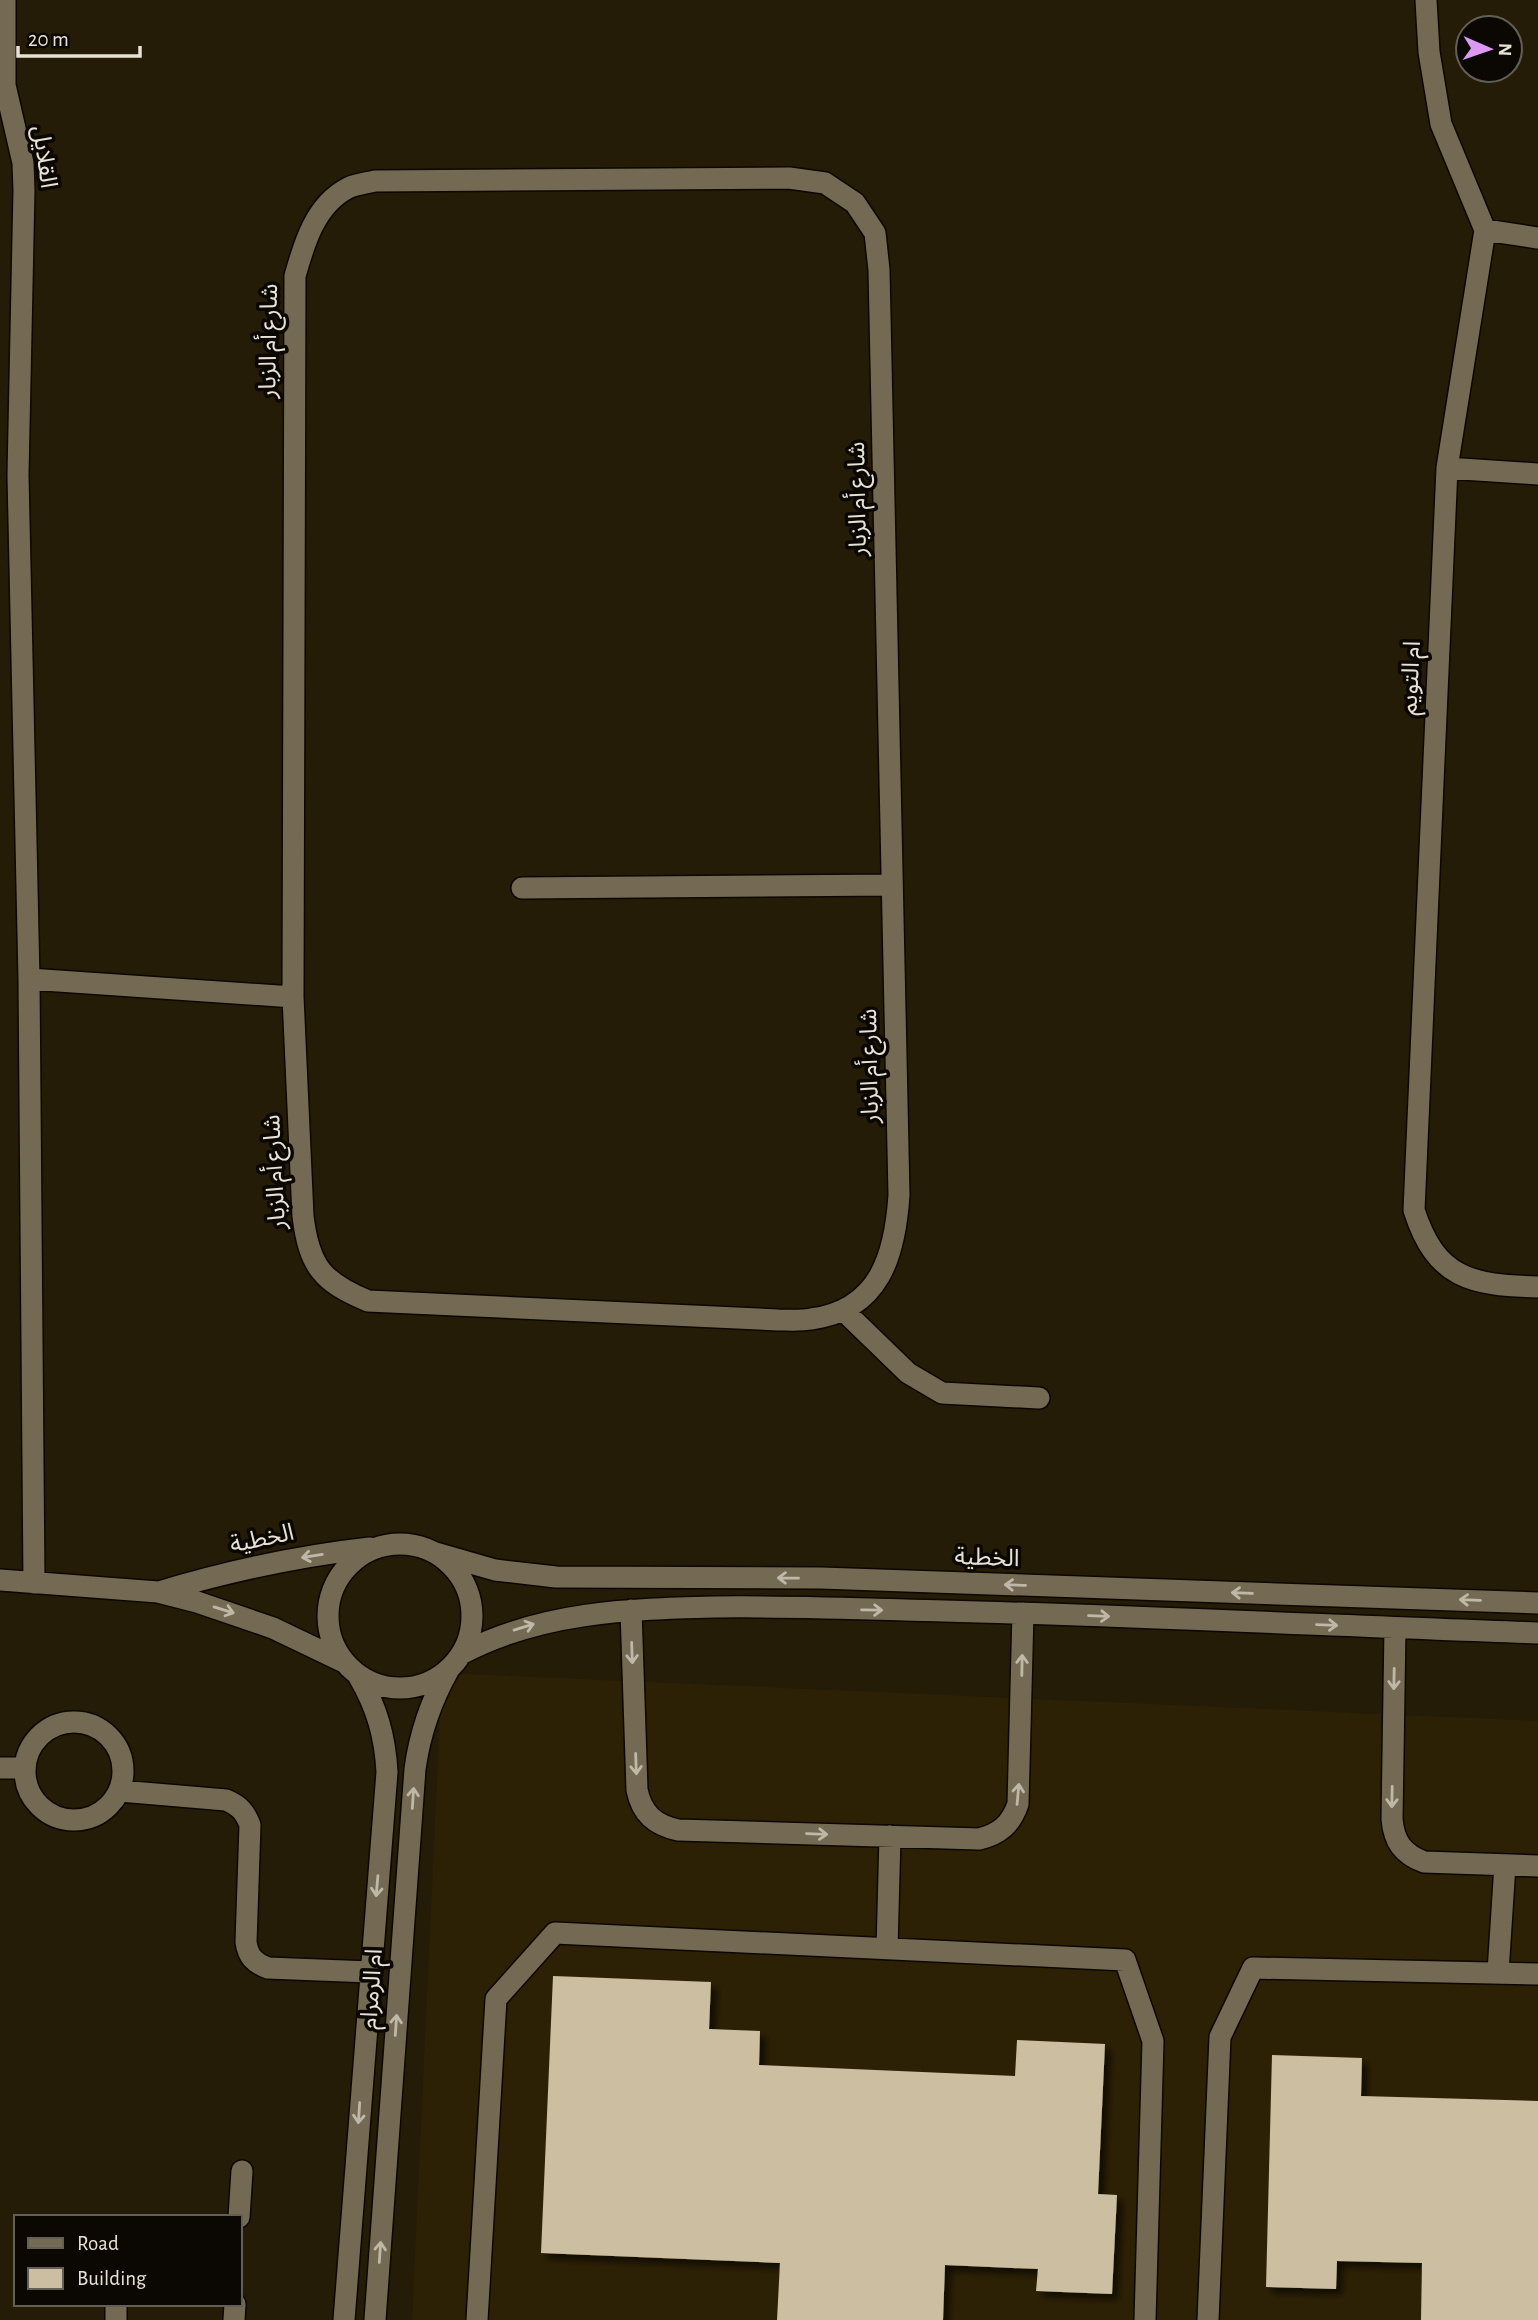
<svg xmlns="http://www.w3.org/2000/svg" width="1538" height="2320" viewBox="0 0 1538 2320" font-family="'Alegreya Sans','Noto Sans Arabic',sans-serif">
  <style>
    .built { fill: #2d2105 }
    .building { fill: #cbbea1; filter: url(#shadow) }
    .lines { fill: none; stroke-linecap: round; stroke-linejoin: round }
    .minor-casing { stroke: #0e0700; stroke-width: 24 }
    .minor { stroke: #746a53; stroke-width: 21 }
    .oneway { stroke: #bfb8a8 }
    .labels { text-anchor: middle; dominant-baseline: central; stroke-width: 7; stroke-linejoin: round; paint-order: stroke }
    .street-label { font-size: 24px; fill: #e8e2d6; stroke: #0b0702 }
  </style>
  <defs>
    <filter id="shadow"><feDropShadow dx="6" dy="6" stdDeviation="3.5" flood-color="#0009"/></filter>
  </defs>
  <rect width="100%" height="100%" fill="#251c08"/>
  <path class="built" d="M 442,1673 L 1538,1721 L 1538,2320 L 412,2320 Z"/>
  <path class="building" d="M 553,1976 L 711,1982 L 709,2029 L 760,2031 L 759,2065 L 1015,2076 L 1017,2040 L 1105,2044 L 1098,2194 L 1117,2195 L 1112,2294 L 1036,2291 L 1038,2269 L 945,2265 L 943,2320 L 777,2320 L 780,2263 L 541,2253 Z
    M 1272,2055 L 1362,2058 L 1361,2096 L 1538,2101 L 1538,2320 L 1421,2320 L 1422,2263 L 1337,2261 L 1336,2289 L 1266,2287 Z"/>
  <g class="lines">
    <g class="minor-casing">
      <path id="minor" d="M 5,0 L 5,85 L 23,163 L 24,190 L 18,475 L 29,979 L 34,1583
        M 1426,0 L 1429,52 L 1441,124 L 1485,230 L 1447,468 L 1414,1210 C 1436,1279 1471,1285 1538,1287
        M 789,178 L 825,183 L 855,203 L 875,233 L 879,270 L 899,1195 C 895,1255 880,1310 811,1319 C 800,1321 789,1320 778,1320 L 368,1301 C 322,1282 309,1266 303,1216 L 293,997 L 295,276 C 304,244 315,205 348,188 C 356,184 367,183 375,181 Z
        M 1485,230 L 1538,238
        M 1447,468 L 1538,474
        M 522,888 L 892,885
        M 29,979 L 293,997
        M 843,1310 L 908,1373 L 942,1393 L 1039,1398
        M328 1616a72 72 0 1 1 144 0a72 72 0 1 1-144 0Z
        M 436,1553 L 495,1570 L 556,1577 L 821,1578 L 1538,1603
        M 0,1580 L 158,1592 L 197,1602 L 273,1628 L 344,1662
        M 159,1592 C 229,1571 298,1556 370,1548
        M 631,1610 L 637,1790 C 642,1814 655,1825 678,1830 L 979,1839 C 1000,1834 1011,1824 1018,1804 L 1023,1613
        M 1395,1628 L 1392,1819 C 1394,1842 1403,1854 1424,1862 L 1538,1866
        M 461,1654 C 540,1612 628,1609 715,1607 C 792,1606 868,1609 944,1611 C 1142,1616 1340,1626 1538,1633
        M25 1771a49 49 0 1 1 98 0a49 49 0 1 1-98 0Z
        M 0,1768 L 24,1768
        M 120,1791 L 226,1800 C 240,1806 245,1812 250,1825 L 246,1942 C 248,1956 254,1963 268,1968 L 370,1972
        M 887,1949 L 890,1836
        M 1498,1972 L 1505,1865
        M 239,2217 L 242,2171
        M 116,2320 L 116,2304
        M 234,2320 L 235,2304
        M 344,2320 L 387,1772 C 385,1736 377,1708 359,1677
        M 375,2320 L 415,1769 C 420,1732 431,1701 449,1669
        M 477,2320 L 496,1999 L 555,1933 L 1125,1960 L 1153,2041 L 1145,2320
        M 1208,2320 L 1220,2037 L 1253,1968 L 1538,1974"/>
    </g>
    <use href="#minor" class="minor"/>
  </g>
  <defs><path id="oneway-shaft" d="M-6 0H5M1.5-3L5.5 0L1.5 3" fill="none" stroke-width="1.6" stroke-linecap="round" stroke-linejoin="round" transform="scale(1.75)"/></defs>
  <g class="oneway">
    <use href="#oneway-shaft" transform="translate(312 1556) rotate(171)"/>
    <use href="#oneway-shaft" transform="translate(788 1578) rotate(-179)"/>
    <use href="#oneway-shaft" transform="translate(1015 1585) rotate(-178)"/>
    <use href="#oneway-shaft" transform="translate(1242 1593) rotate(-178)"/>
    <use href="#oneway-shaft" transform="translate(1470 1600) rotate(-178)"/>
    <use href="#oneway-shaft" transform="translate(224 1610) rotate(17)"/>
    <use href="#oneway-shaft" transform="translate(872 1610) rotate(1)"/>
    <use href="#oneway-shaft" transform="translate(1099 1616) rotate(2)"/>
    <use href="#oneway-shaft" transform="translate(1327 1625) rotate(2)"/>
    <use href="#oneway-shaft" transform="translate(524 1627) rotate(-17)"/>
    <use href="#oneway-shaft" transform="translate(632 1653) rotate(88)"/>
    <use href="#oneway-shaft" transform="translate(1022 1665) rotate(-89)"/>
    <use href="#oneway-shaft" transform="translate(1394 1679) rotate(91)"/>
    <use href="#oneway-shaft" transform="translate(636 1764) rotate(88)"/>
    <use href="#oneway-shaft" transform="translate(1018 1794) rotate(-85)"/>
    <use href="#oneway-shaft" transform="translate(1392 1797) rotate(91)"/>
    <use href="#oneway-shaft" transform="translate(413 1798) rotate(-86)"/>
    <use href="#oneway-shaft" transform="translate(817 1834) rotate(2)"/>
    <use href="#oneway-shaft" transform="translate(377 1886) rotate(95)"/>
    <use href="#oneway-shaft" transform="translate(396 2025) rotate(-86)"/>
    <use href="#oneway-shaft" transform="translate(359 2113) rotate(94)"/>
    <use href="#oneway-shaft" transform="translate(380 2252) rotate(-86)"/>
  </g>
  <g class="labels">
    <g class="street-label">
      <text transform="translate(44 157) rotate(82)">القلايل</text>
      <text transform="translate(269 341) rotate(-89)">شارع أم الزبار</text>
      <text transform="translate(858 499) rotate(-91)">شارع أم الزبار</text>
      <text transform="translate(1411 678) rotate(-87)">ام التويم</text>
      <text transform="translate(870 1066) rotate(-91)">شارع أم الزبار</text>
      <text transform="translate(275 1172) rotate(-93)">شارع أم الزبار</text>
      <text transform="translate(262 1539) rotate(-12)">الخطية</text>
      <text transform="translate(987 1558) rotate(2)">الخطية</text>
      <text transform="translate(372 1989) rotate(-86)">ام الرمرام</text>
    </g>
  </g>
  <rect x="14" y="2215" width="228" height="91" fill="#0b0702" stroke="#635f57" stroke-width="2"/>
  <rect x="28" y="2238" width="35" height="10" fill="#746a53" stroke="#635f57" stroke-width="2"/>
  <text x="77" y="2250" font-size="21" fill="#e8e2d6">Road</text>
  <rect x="28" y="2268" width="35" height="21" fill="#cbbea1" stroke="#635f57" stroke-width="2"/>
  <text x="77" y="2285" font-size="21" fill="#e8e2d6">Building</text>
  <g transform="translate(1489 49) rotate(92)"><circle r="33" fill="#0b0702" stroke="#635f57" stroke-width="2"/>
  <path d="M0-5L12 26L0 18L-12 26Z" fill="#db99f5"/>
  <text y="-10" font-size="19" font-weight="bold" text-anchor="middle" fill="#e8e2d6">N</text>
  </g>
  <path d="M18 46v10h122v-10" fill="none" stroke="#e8e2d6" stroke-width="3.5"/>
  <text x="28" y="46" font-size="21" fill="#e8e2d6" stroke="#0b0702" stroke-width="5" paint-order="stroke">20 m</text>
</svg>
